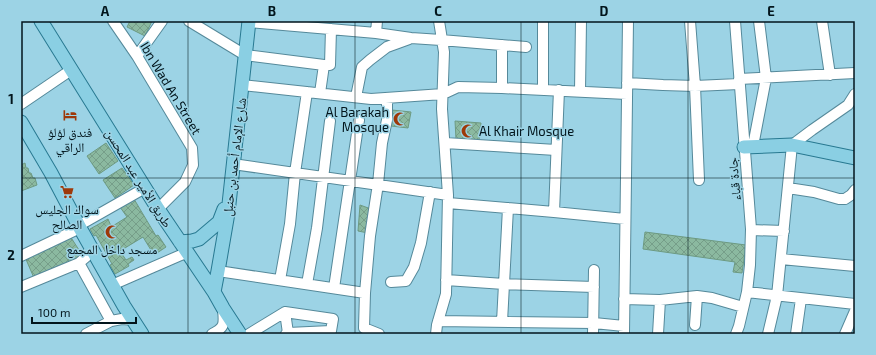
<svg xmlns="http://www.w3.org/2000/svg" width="876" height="355" viewBox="0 0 876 355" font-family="'Exo 2','Noto Naskh Arabic',sans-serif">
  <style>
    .building { fill: url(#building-cross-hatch); stroke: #6d9a82 }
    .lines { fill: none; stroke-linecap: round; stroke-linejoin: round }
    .minor-casing { stroke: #55899a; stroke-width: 12 }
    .major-casing { stroke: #287991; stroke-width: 15 }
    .minor { stroke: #fff; stroke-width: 10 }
    .major { stroke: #8acfe3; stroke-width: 13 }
    .grid { fill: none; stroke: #02151c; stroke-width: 1; stroke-opacity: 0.55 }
    .labels { text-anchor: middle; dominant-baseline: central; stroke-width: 3; stroke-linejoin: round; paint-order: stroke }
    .street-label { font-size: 13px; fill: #02151c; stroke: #9cd3e5 }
    .poi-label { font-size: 13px; fill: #02151c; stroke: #9cd3e5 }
    .neatline { fill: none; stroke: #02151c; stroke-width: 1.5 }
    .grid-label { font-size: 13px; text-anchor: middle; font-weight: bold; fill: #02151c }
  </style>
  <defs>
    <pattern id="building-cross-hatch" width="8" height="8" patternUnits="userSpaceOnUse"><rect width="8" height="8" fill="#8bb9a0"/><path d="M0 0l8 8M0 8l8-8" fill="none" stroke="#769e89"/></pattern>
  </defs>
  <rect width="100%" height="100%" fill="#9cd3e5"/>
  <path class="building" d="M 130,21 L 152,21 L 145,36 L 127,27 Z
    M 392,110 L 411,112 L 408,128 L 391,126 Z
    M 455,121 L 481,123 L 479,140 L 456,139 Z
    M 106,143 L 118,161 L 99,174 L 87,156 Z
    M 25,163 L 26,168 L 28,168 L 29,173 L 31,173 L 33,178 L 35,178 L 37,185 L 21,191 L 21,165 Z
    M 122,168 L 134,185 L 115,198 L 103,180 Z
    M 134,199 L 156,236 L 158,235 L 166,247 L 154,255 L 143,237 L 120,251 L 126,260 L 132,257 L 134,260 L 128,264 L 129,266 L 115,274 L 110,265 L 112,264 L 96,235 L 94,236 L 90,229 L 108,219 L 111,226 L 108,229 L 127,217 L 120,207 Z
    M 360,205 L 371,209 L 368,233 L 358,231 Z
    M 645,232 L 746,245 L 742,273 L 733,272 L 735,262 L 643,249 Z
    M 70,236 L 79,250 L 77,251 L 79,255 L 78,259 L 34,278 L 25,257 Z"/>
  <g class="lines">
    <g class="minor-casing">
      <path id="minor" d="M 113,21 L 137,56 L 192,148 L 193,165 L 185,182 L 158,209
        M 189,21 L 245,55 L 324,65
        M 690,21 L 695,86 L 699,180
        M 735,21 L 751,229 L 750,265 L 747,292 L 739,326 L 736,334
        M 822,21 L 830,75
        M 249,22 L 376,33 L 411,38 L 441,40 L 526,47
        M 376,33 L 377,21
        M 502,45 L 502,88
        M 137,56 L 162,21
        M 739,79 L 855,73
        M 627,83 L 663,85 L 695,86 L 739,84
        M 242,85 L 371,99 L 443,94 L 458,87 L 502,88 L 627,94
        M 543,90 L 543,21
        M 580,91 L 581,21
        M 320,93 L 324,65 L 330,65 L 331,29
        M 356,97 L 362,67 L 370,60 L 387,47 L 409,39
        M 21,104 L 71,70
        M 445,143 L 556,150
        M 753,146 L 766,78 L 759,21
        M 233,164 L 448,195
        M 788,188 L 814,192 L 839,199 L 845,199 L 851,195 L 855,190
        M 448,203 L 554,212 L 625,219
        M 554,212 L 559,90
        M 78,226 L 145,188
        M 751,230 L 784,231
        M 21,256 L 80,228
        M 781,259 L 855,266
        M 79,263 L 111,321
        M 218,271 L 365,293
        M 280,280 L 290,224 L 295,173 L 307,92
        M 446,280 L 504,284 L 594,287
        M 391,282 L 406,281 L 414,267 L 421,243 L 430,192
        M 307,284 L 317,228 L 330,121
        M 112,285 L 181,255 L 187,253
        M 21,287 L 79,263 L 86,257 L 91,248
        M 334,288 L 359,120
        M 747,292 L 855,304
        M 624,299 L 660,300 L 697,296 L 712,298 L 743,307
        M 285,312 L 288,333
        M 438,321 L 594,323 L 624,326
        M 502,322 L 508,208
        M 695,325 L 697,296
        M 86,334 L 111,321 L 122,319 L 134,320
        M 212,334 C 226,327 224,323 223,309
        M 249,334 L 285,312 L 333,319 L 331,331 L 288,333 L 286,334
        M 379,334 L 364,328 L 365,293 L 370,236 L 378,184 L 382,143 L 387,120 L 387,98
        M 436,334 L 437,325 L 446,294 L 448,195 L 442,109 L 444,52 L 439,21
        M 593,334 L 594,270
        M 624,334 L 628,21
        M 658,334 L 660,300
        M 768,334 L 777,296 L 792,145 L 812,130 L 848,105 L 855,94
        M 796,334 L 801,299
        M 845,334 L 855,311"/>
    </g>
    <g class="major-casing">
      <path id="major" d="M 41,21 L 158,209 L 214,292 L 223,308 L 240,334
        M 21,122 L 51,173 L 80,228 L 124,306 L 142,334
        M 744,147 L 792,145 L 855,158
        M 180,242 L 192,241 L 199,239 L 219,222 L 224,209
        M 214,292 L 218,271 L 228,213 L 249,21"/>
    </g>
    <use href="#minor" class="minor"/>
    <use href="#major" class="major"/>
  </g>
  <path class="grid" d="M 188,21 L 188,334M 355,21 L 355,334M 521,21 L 521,334M 688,21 L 688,334M 21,178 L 855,178"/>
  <defs>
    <g id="hotel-bare" transform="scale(1.08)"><path d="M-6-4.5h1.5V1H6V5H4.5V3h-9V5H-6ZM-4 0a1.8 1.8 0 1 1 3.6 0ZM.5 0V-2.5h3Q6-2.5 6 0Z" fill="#9e3909" stroke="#9cd3e5" stroke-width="2.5" paint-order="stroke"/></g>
    <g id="mosque-bare" transform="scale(1.08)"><path d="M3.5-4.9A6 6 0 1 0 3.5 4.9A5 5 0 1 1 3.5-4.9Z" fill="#9e3909" stroke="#9cd3e5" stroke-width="2.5" paint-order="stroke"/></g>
    <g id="supermarket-bare" transform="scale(1.08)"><path d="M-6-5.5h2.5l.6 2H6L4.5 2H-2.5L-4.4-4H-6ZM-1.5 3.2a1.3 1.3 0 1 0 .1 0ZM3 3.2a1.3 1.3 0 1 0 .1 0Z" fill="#9e3909" stroke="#9cd3e5" stroke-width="2.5" paint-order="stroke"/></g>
  </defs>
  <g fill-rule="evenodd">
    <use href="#hotel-bare" x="70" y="115"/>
    <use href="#mosque-bare" x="400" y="119"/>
    <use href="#mosque-bare" x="468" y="131"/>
    <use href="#supermarket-bare" x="67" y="192"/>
    <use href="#mosque-bare" x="112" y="232"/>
  </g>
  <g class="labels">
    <g class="street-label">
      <text transform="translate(171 88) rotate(59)">Ibn Wad An Street</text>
      <text transform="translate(234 157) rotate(-83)">شارع الإمام أحمد بن حنبل</text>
      <text transform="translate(139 178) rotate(58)">طريق الأمير عبد المحسن</text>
      <text transform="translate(734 179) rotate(-95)">جادة قباء</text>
    </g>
    <g class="poi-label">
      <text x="389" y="112" text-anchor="end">Al Barakah<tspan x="389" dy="15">Mosque</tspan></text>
      <text x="479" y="131" text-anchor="start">Al Khair Mosque</text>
      <text x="70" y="132">فندق لؤلؤ<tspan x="70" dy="15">الراقي</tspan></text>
      <text x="67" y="209">سواك الجليس<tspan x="67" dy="15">الصالح</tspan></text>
      <text x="112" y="249">مسجد داخل المجمع</text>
    </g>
  </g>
  <rect width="876" height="355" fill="none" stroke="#9cd3e5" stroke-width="44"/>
  <path d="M32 317v6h104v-6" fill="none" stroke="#02151c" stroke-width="2"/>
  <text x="38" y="317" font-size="12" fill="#02151c" stroke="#9cd3e5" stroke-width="3" paint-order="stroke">100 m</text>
  <rect x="22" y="22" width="832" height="311" class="neatline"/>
  <g class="grid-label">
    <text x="105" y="16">A</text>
    <text x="272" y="16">B</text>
    <text x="438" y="16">C</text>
    <text x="604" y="16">D</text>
    <text x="771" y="16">E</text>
    <text x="11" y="104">1</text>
    <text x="11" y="260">2</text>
  </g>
</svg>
